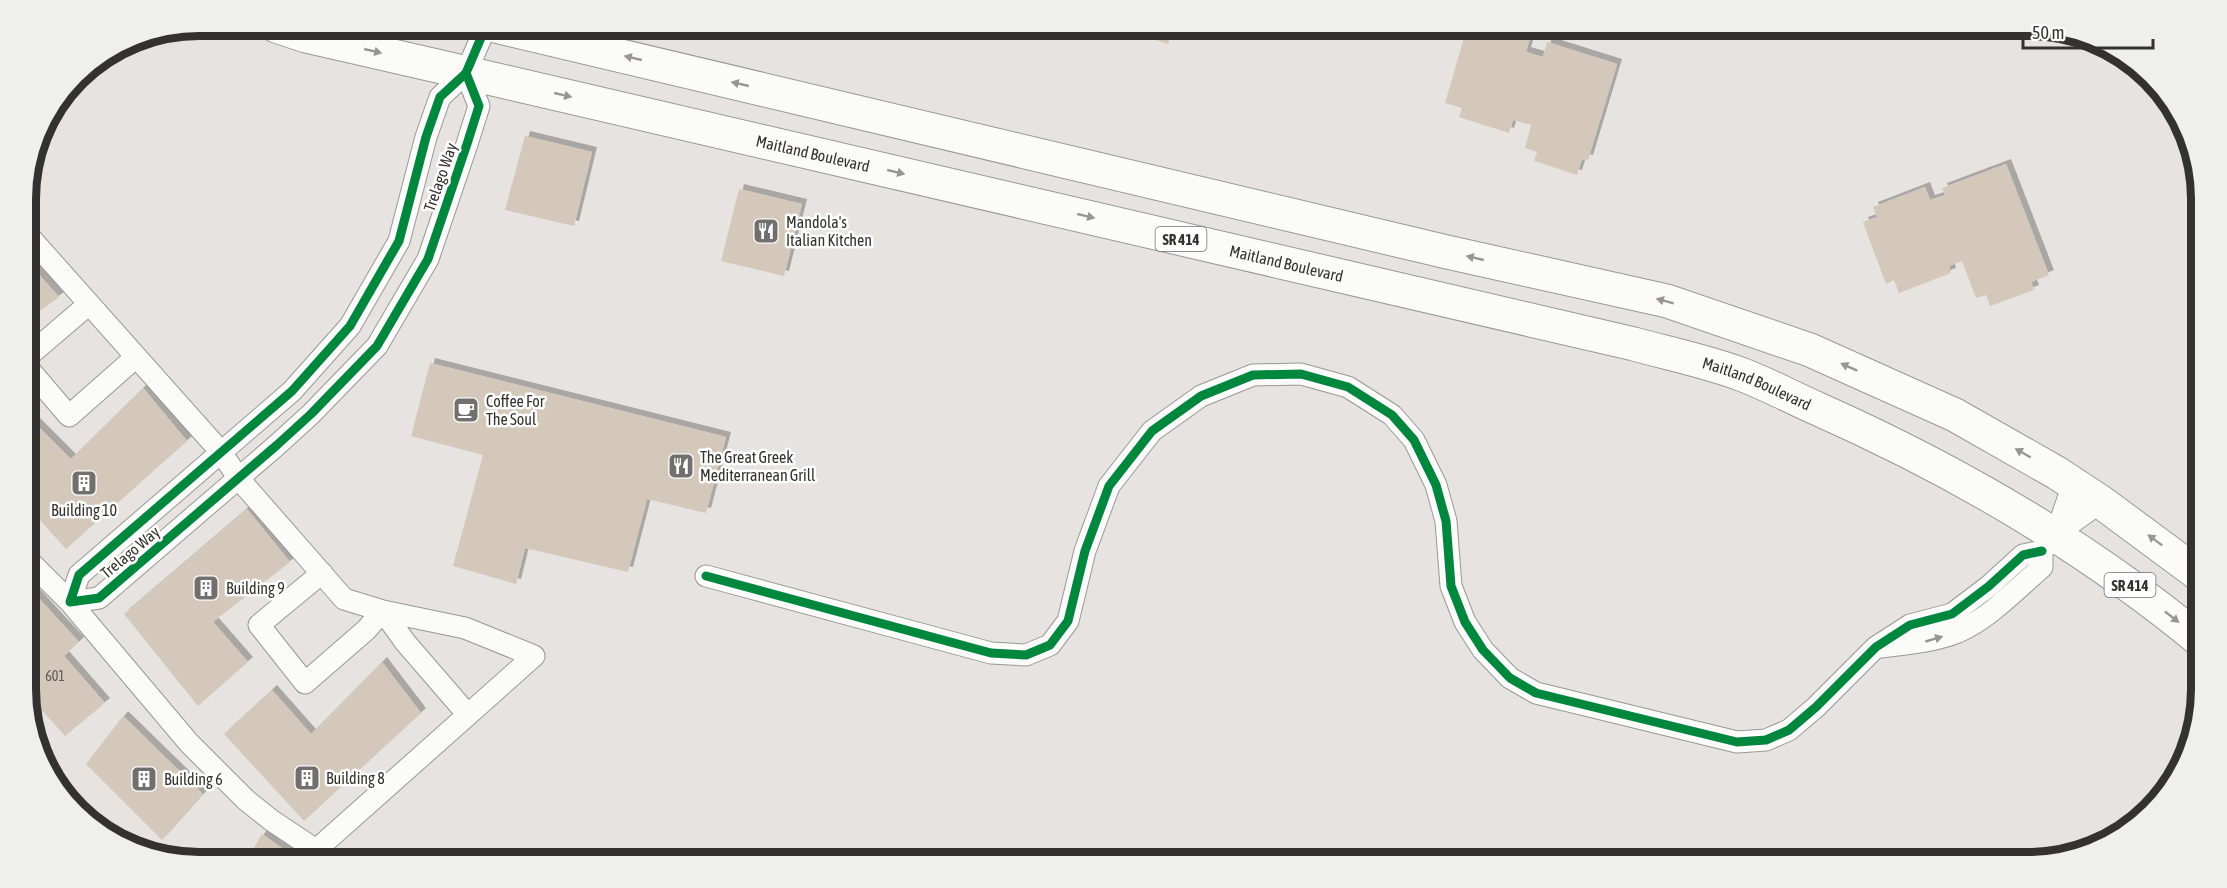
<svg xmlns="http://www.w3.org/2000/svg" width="2227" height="888" viewBox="0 0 2227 888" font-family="'Asap Condensed',sans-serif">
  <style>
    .building { fill: #d4c8bb; filter: url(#shadow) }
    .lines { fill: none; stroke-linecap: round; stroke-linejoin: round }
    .minor-casing { stroke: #9a9896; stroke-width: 23 }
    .primary-casing { stroke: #9a9896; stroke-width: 35 }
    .minor { stroke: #fbfbfa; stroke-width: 21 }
    .primary { stroke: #fbfbfa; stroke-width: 33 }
    .cycleway-casing { stroke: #fff; stroke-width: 13 }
    .cycleway { stroke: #00873e; stroke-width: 9 }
    .oneway { fill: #989695 }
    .labels { text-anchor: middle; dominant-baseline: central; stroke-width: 5; stroke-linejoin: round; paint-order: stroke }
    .number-label { font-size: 14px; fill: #5c5853 }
    .shield { fill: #fff; stroke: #71706e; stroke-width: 1.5 }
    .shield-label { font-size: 15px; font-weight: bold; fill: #343230 }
    .street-label { font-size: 16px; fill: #343230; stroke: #fff }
    .poi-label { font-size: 16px; fill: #343230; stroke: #fff; text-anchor: start }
    .rim { fill: none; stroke: #343230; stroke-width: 8 }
  </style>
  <defs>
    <filter id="shadow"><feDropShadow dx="5" dy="-5" stdDeviation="0" flood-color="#0004"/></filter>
  </defs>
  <rect width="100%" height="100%" fill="#e6e3e0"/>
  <path class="building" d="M 1115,26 L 1174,26 L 1168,44 Z
    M 1215,26 L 1254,26 L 1250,38 Z
    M 1477,26 L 1498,26 L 1531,35 L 1526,52 L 1543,57 L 1547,42 L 1617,64 L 1588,160 L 1582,159 L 1577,175 L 1534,161 L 1537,152 L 1525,148 L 1531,125 L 1513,120 L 1509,133 L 1459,117 L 1462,108 L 1445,103 L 1466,31 L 1475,34 Z
    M 525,136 L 592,152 L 574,226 L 505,210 Z
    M 2006,164 L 2049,275 L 2031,282 L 2034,290 L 1990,306 L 1986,295 L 1976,298 L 1962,261 L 1949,266 L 1951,273 L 1899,293 L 1894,280 L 1886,284 L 1863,222 L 1877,217 L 1873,207 L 1925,187 L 1930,200 L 1945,195 L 1942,188 Z
    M 739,189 L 802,204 L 784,276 L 721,261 Z
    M 26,260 L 59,297 L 27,320 L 26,275 Z
    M 430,363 L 726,437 L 706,513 L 647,499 L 628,572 L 525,548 L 516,584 L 453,566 L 483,455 L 411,436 Z
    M 143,388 L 187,441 L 66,549 L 28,507 L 27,430 L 35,423 L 71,459 Z
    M 247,509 L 290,562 L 213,622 L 248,662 L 198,706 L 124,614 Z
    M 33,592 L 79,642 L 64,656 L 105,703 L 65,736 L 29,696 L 28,596 Z
    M 382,662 L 421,713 L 304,821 L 224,734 L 272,690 L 311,734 Z
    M 123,716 L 203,794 L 162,840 L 86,764 Z
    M 262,834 L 302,862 L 246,862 Z"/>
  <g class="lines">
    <g class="minor-casing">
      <path id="minor" d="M 466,73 L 479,106 L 467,144 L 428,259 L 377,346 L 311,414 L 277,445 L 99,598 L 70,602 L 79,575 L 292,391 L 350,326 L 399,241 L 426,137 L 440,97 L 466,73 L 486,26
        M 26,233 L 221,452 L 239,479 L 344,599 L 383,611 L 465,628 L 534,656 L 316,850 L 271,820 L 246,800 L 189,743 L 70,602 L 28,560
        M 27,357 L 89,304
        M 27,367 L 69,416 L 136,357
        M 2056,534 L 2073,484
        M 322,573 L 259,625 L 305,683 L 366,630 L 383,611 L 405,642 L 468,715
        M 706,576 L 991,653 L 1026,655 L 1050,645 L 1068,621 L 1085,551 L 1109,486 L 1152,431 L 1201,396 L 1253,375 L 1301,374 L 1348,387 L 1392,415 L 1414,440 L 1436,485 L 1446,521 L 1451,586 L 1465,622 L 1483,650 L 1510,678 L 1536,693 L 1737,742 L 1766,740 L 1789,730 L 1816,707 L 1876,647 L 1910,625 L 1952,614 L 1989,586 L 2023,555 L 2042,551
        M 1881,647 C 1906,644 1933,642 1958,632 C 1988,619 2017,589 2042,567 L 2042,551 L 2056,534 L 2101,502"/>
    </g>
    <g class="primary-casing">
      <g id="primary">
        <path id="s1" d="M 276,26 L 306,36 L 437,66 L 1634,344 C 1670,354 1709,362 1743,375 C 1769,385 1793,398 1818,409 C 1955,470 2085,545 2201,641"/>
        <path d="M 495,26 L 1447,252 L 1667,301 L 1810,350 L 1955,415 L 2057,473 L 2101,502 L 2201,576"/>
      </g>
    </g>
    <use href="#minor" class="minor"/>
    <use href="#primary" class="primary"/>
    <g class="cycleway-casing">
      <path id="cycleway" d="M 466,73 L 479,106 L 467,144 L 428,259 L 377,346 L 311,414 L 277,445 L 99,598 L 70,602 L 79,575 L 292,391 L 350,326 L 399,241 L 426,137 L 440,97 L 466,73 L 486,26
        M 706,576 L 991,653 L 1026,655 L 1050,645 L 1068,621 L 1085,551 L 1109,486 L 1152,431 L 1201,396 L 1253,375 L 1301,374 L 1348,387 L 1392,415 L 1414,440 L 1436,485 L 1446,521 L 1451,586 L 1465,622 L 1483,650 L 1510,678 L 1536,693 L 1737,742 L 1766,740 L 1789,730 L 1816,707 L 1876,647 L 1910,625 L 1952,614 L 1989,586 L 2023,555 L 2042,551"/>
    </g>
    <use href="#cycleway" class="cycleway"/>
  </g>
  <defs><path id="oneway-solid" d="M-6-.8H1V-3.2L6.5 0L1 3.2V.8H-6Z" transform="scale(1.5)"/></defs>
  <g class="oneway">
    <use href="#oneway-solid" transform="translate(373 51) rotate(13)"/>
    <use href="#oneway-solid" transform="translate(633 58) rotate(-167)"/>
    <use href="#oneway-solid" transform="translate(740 84) rotate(-167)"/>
    <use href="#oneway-solid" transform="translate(563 95) rotate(13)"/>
    <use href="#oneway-solid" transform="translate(896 172) rotate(13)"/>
    <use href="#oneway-solid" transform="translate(1086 216) rotate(13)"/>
    <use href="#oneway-solid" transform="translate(1475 258) rotate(-167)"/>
    <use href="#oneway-solid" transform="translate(1665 301) rotate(-165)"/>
    <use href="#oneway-solid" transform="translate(1849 367) rotate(-156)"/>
    <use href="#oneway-solid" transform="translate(2023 453) rotate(-150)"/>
    <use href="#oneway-solid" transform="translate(2155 540) rotate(-143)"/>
    <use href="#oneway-solid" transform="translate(2172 617) rotate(38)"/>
    <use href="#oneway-solid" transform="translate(1934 639) rotate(-16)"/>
  </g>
  <defs>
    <g id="restaurant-square" transform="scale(1.35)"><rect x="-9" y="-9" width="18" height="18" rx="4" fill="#72706e" stroke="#fff"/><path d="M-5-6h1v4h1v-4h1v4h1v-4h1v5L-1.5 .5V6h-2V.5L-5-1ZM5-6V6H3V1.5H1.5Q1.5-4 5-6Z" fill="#fff"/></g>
    <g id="cafe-square" transform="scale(1.35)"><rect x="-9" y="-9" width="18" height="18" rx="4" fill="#72706e" stroke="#fff"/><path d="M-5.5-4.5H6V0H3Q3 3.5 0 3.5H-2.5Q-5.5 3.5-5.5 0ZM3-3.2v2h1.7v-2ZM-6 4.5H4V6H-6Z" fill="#fff"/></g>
    <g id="building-square" transform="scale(1.35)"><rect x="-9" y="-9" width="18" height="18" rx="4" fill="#72706e" stroke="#fff"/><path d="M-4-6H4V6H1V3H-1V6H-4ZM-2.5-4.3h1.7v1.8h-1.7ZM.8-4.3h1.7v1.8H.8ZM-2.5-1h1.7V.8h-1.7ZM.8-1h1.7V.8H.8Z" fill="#fff"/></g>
  </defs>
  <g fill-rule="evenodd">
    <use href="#restaurant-square" x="766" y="231"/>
    <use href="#cafe-square" x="466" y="410"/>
    <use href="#restaurant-square" x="681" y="466"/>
    <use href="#building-square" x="84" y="483"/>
    <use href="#building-square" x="206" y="588"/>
    <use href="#building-square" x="307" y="778"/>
    <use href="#building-square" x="144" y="779"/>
  </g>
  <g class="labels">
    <g class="number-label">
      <text x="55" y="676">601</text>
    </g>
    <g class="shield">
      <rect x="1155.5" y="227" width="51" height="24" rx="4.5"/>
      <rect x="2104.5" y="573" width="51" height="24" rx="4.5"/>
    </g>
    <g class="shield-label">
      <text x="1181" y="239">SR 414</text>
      <text x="2130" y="585">SR 414</text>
    </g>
    <g class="street-label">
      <text stroke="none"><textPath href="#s1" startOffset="552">Maitland Boulevard</textPath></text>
      <text transform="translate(440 177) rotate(-71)">Trelago Way</text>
      <text stroke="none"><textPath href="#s1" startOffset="1038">Maitland Boulevard</textPath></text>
      <text stroke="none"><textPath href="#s1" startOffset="1524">Maitland Boulevard</textPath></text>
      <text transform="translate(130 552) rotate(-40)">Trelago Way</text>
    </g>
    <g class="poi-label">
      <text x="786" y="222">Mandola's<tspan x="786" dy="18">Italian Kitchen</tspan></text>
      <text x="486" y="401">Coffee For<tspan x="486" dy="18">The Soul</tspan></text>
      <text x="700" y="457">The Great Greek<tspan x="700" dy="18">Mediterranean Grill</tspan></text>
      <text x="84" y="510" text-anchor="middle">Building 10</text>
      <text x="226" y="588">Building 9</text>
      <text x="326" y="778">Building 8</text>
      <text x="164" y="779">Building 6</text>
    </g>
  </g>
  <path d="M0 0H2227V888H0ZM199 36H2028A163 163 0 0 1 2191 199V689A163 163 0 0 1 2028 852H199A163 163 0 0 1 36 689V199A163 163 0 0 1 199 36Z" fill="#efefee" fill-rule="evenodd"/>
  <path class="rim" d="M199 36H2028A163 163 0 0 1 2191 199V689A163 163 0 0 1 2028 852H199A163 163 0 0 1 36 689V199A163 163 0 0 1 199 36Z"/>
  <path d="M2023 39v9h130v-9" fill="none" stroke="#343230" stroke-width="3"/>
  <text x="2032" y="39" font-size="18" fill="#343230" stroke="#ffffff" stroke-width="4.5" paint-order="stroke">50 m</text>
</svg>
